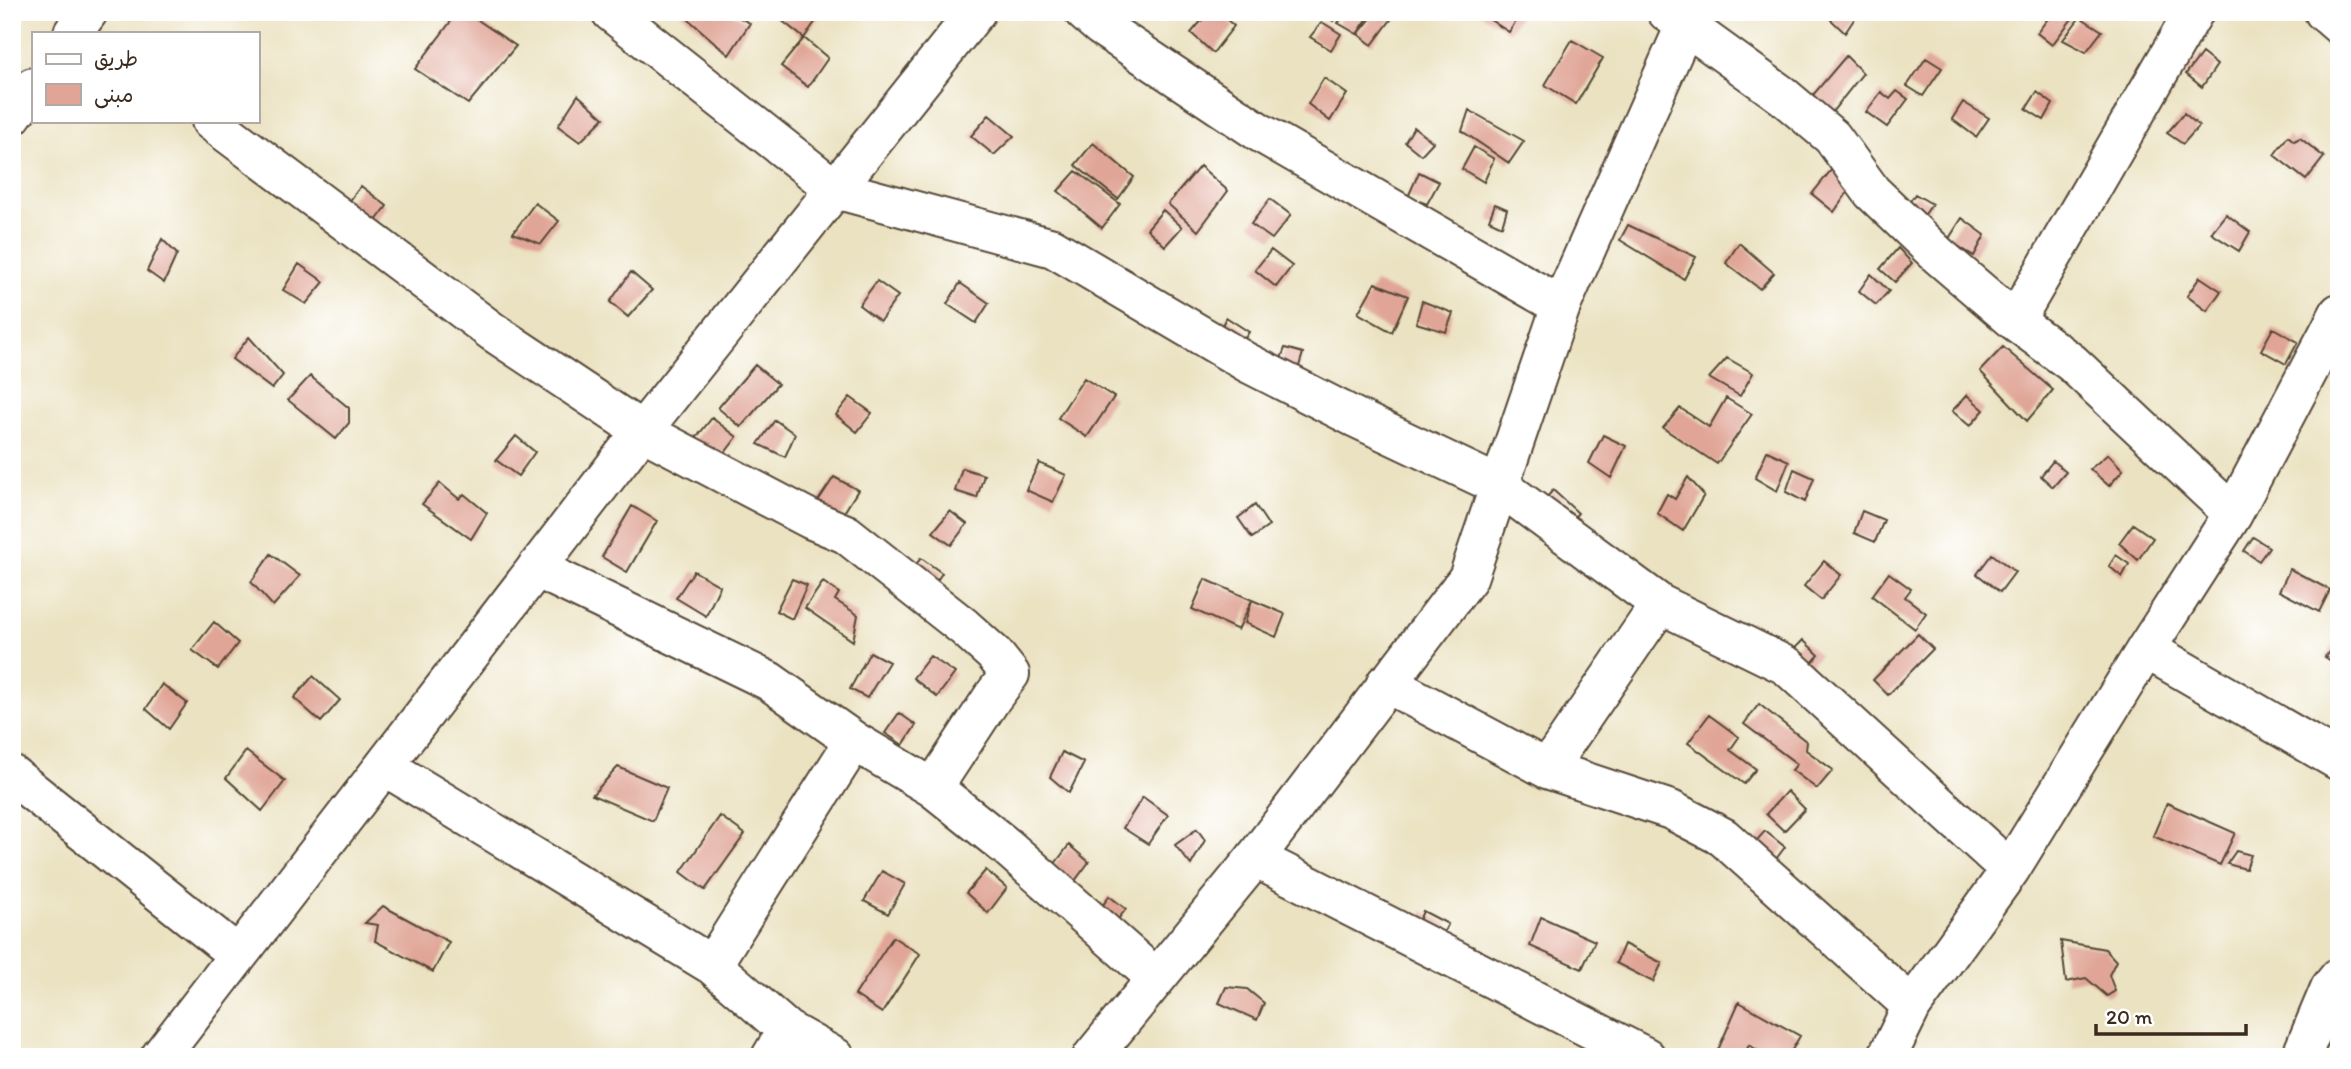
<svg xmlns="http://www.w3.org/2000/svg" width="2351" height="1069" viewBox="0 0 2351 1069" font-family="Itim,'Playpen Sans Arabic',sans-serif">
  <style>
    .building { fill: #e0a596 }
    .lines { fill: none; stroke-linecap: round; stroke-linejoin: round }
    .minor-casing { stroke: #554636; stroke-width: 42 }
    .tertiary-casing { stroke: #554636; stroke-width: 42 }
    .minor { stroke: #fff; stroke-width: 38 }
    .tertiary { stroke: #fff; stroke-width: 38 }
  </style>
  <rect width="100%" height="100%" fill="#fff"/>
  <filter id="ink" filterUnits="userSpaceOnUse"><feTurbulence type="fractalNoise" baseFrequency=".0143" numOctaves="2"/><feDisplacementMap in="SourceGraphic" scale="14" xChannelSelector="R" yChannelSelector="G"/><feConvolveMatrix kernelMatrix="1 2 1 2 8 2 1 2 1" color-interpolation-filters="sRGB"/></filter>
  <filter id="wash" filterUnits="userSpaceOnUse"><feTurbulence type="fractalNoise" baseFrequency=".00686" numOctaves="4" result="noise"/><feDisplacementMap in="SourceGraphic" scale="28" xChannelSelector="R" yChannelSelector="G"/><feGaussianBlur stdDeviation="1.57" result="paint"/><feColorMatrix in="noise" values="0 0 0 0 0 0 0 0 0 0 0 0 0 0 0 0 0 1.4 0 .05"/><feComposite in="paint" operator="in"/></filter>
  <g filter="url(#wash)">
    <rect width="100%" height="100%" fill="#ebe2c1"/>
    <g id="blocks">
      <path class="building" d="M 458,12 L 466,12 L 516,46 L 468,104 L 415,69 Z
        M 680,12 L 729,12 L 750,23 L 729,55 Z
        M 771,12 L 822,12 L 804,38 Z
        M 1209,12 L 1218,12 L 1234,26 L 1213,53 L 1191,33 Z
        M 1322,12 L 1340,12 L 1333,21 Z
        M 1347,12 L 1372,12 L 1357,34 L 1338,23 Z
        M 1376,12 L 1385,12 L 1393,17 L 1372,45 L 1358,34 Z
        M 1478,12 L 1522,12 L 1509,32 Z
        M 1830,12 L 1854,12 L 1857,15 L 1845,33 L 1827,16 Z
        M 2053,12 L 2077,12 L 2052,45 L 2037,33 Z
        M 2080,17 L 2102,31 L 2086,52 L 2063,40 Z
        M 1322,22 L 1341,34 L 1331,50 L 1310,37 Z
        M 804,38 L 828,58 L 808,87 L 781,66 Z
        M 1572,40 L 1603,58 L 1576,104 L 1545,85 Z
        M 2202,53 L 2217,65 L 2202,87 L 2186,74 Z
        M 1846,56 L 1863,73 L 1832,112 L 1812,96 Z
        M 1926,58 L 1942,68 L 1923,96 L 1907,86 Z
        M 1324,78 L 1347,94 L 1330,121 L 1308,104 Z
        M 1897,91 L 1908,99 L 1887,127 L 1866,112 L 1881,92 L 1890,99 Z
        M 2037,92 L 2053,104 L 2044,120 L 2026,109 Z
        M 578,95 L 604,118 L 580,142 L 558,126 Z
        M 1963,102 L 1989,118 L 1976,137 L 1952,119 Z
        M 1469,110 L 1524,141 L 1509,163 L 1462,131 Z
        M 2184,113 L 2199,126 L 2183,144 L 2167,133 Z
        M 989,115 L 1014,136 L 994,155 L 971,136 Z
        M 1414,127 L 1433,142 L 1421,155 L 1405,142 Z
        M 2288,136 L 2294,141 L 2300,138 L 2324,157 L 2306,180 L 2274,155 Z
        M 1093,143 L 1134,177 L 1118,199 L 1075,165 Z
        M 1474,147 L 1494,159 L 1484,182 L 1462,169 Z
        M 1200,166 L 1228,191 L 1198,231 L 1168,204 Z
        M 1832,169 L 1852,186 L 1834,212 L 1812,194 Z
        M 1076,171 L 1120,204 L 1102,228 L 1058,191 Z
        M 1419,172 L 1439,182 L 1427,204 L 1408,197 Z
        M 361,186 L 387,206 L 370,229 L 342,211 Z
        M 1915,194 L 1932,204 L 1919,223 L 1903,211 Z
        M 1270,199 L 1291,215 L 1272,239 L 1251,224 Z
        M 535,203 L 559,221 L 541,244 L 513,233 Z
        M 1495,204 L 1507,209 L 1502,226 L 1489,220 Z
        M 1163,210 L 1182,227 L 1165,246 L 1147,229 Z
        M 2226,214 L 2250,232 L 2239,251 L 2211,233 Z
        M 1962,218 L 1985,235 L 1974,256 L 1948,240 Z
        M 1628,225 L 1696,257 L 1684,279 L 1620,240 Z
        M 162,239 L 177,254 L 164,283 L 147,271 Z
        M 1739,243 L 1774,273 L 1760,289 L 1726,263 Z
        M 1898,248 L 1912,263 L 1895,282 L 1880,269 Z
        M 1271,250 L 1292,266 L 1276,287 L 1255,270 Z
        M 299,264 L 324,282 L 306,304 L 283,290 Z
        M 631,272 L 652,290 L 628,317 L 610,302 Z
        M 1871,274 L 1889,291 L 1876,305 L 1859,291 Z
        M 2200,277 L 2221,291 L 2207,311 L 2187,296 Z
        M 877,281 L 898,296 L 880,321 L 859,305 Z
        M 960,283 L 989,303 L 976,323 L 947,304 Z
        M 1375,283 L 1408,296 L 1392,332 L 1358,313 Z
        M 1422,301 L 1453,313 L 1446,332 L 1416,323 Z
        M 1226,317 L 1249,332 L 1239,347 L 1218,334 Z
        M 2273,328 L 2298,342 L 2286,364 L 2261,350 Z
        M 249,337 L 283,375 L 272,389 L 232,359 Z
        M 2003,347 L 2053,390 L 2027,421 L 1980,371 Z
        M 1285,348 L 1303,353 L 1297,373 L 1278,367 Z
        M 1727,358 L 1753,373 L 1740,396 L 1709,378 Z
        M 755,365 L 778,384 L 741,427 L 718,408 Z
        M 310,376 L 349,408 L 349,423 L 336,439 L 288,400 Z
        M 1084,378 L 1114,397 L 1087,437 L 1058,418 Z
        M 1967,395 L 1984,410 L 1970,426 L 1952,411 Z
        M 850,397 L 872,413 L 857,432 L 836,415 Z
        M 1726,398 L 1752,414 L 1717,464 L 1663,428 L 1680,408 L 1709,427 Z
        M 712,418 L 737,437 L 717,463 L 692,443 Z
        M 775,420 L 795,434 L 785,457 L 758,444 Z
        M 1603,435 L 1626,446 L 1611,478 L 1589,463 Z
        M 516,436 L 535,452 L 518,476 L 496,460 Z
        M 1767,451 L 1789,461 L 1777,491 L 1755,478 Z
        M 2108,454 L 2123,470 L 2109,486 L 2090,469 Z
        M 2053,461 L 2066,472 L 2053,487 L 2041,476 Z
        M 1039,463 L 1066,475 L 1053,502 L 1026,490 Z
        M 962,468 L 984,475 L 977,498 L 955,491 Z
        M 1794,469 L 1814,478 L 1805,502 L 1786,492 Z
        M 834,477 L 858,490 L 840,519 L 816,504 Z
        M 1688,477 L 1704,495 L 1683,531 L 1657,513 L 1667,494 L 1675,499 Z
        M 440,483 L 459,499 L 464,494 L 487,513 L 471,539 L 422,504 Z
        M 1553,490 L 1578,513 L 1557,536 L 1529,518 Z
        M 1255,505 L 1269,526 L 1252,538 L 1238,518 Z
        M 632,506 L 657,521 L 627,572 L 602,557 Z
        M 950,511 L 967,524 L 951,545 L 933,532 Z
        M 1862,511 L 1884,520 L 1875,542 L 1854,533 Z
        M 2133,524 L 2153,538 L 2138,560 L 2119,543 Z
        M 2253,537 L 2269,547 L 2259,561 L 2244,551 Z
        M 271,554 L 300,576 L 273,606 L 251,582 Z
        M 1992,554 L 2015,572 L 2000,592 L 1977,574 Z
        M 2116,555 L 2129,564 L 2122,577 L 2109,566 Z
        M 921,558 L 942,573 L 934,585 L 912,569 Z
        M 1824,561 L 1841,575 L 1821,600 L 1804,586 Z
        M 2290,569 L 2330,590 L 2319,612 L 2279,591 Z
        M 694,571 L 720,586 L 706,616 L 676,598 Z
        M 1889,573 L 1911,589 L 1905,597 L 1926,613 L 1915,629 L 1872,596 Z
        M 792,579 L 807,585 L 792,619 L 776,611 Z
        M 1205,579 L 1252,600 L 1238,630 L 1192,609 Z
        M 823,582 L 839,593 L 835,600 L 858,615 L 853,641 L 805,608 Z
        M 1252,600 L 1285,614 L 1276,637 L 1245,623 Z
        M 214,622 L 238,643 L 218,669 L 192,650 Z
        M 1918,634 L 1933,649 L 1888,695 L 1873,680 Z
        M 2339,638 L 2339,666 L 2325,657 Z
        M 1803,640 L 1819,655 L 1804,672 L 1787,657 Z
        M 870,652 L 889,662 L 867,698 L 850,689 Z
        M 930,656 L 955,673 L 937,697 L 913,678 Z
        M 313,676 L 340,700 L 321,722 L 294,698 Z
        M 162,684 L 187,703 L 169,729 L 146,709 Z
        M 1759,704 L 1807,742 L 1806,750 L 1833,770 L 1817,789 L 1792,770 L 1797,764 L 1744,724 Z
        M 899,713 L 916,725 L 903,745 L 885,733 Z
        M 1709,715 L 1739,737 L 1730,750 L 1756,769 L 1744,784 L 1688,743 Z
        M 246,751 L 285,781 L 262,811 L 226,778 Z
        M 1062,752 L 1084,763 L 1069,793 L 1050,777 Z
        M 618,767 L 667,788 L 653,821 L 592,795 Z
        M 1787,791 L 1805,809 L 1784,831 L 1766,814 Z
        M 1143,797 L 1168,815 L 1148,844 L 1123,828 Z
        M 2167,803 L 2235,833 L 2220,865 L 2153,836 Z
        M 720,816 L 745,834 L 705,890 L 681,872 Z
        M 1197,829 L 1205,840 L 1191,865 L 1175,845 Z
        M 1765,831 L 1785,847 L 1770,867 L 1748,850 Z
        M 1069,845 L 1089,862 L 1074,882 L 1054,865 Z
        M 2236,851 L 2251,855 L 2246,869 L 2227,864 Z
        M 986,870 L 1007,888 L 988,913 L 966,893 Z
        M 882,871 L 905,884 L 888,914 L 864,901 Z
        M 1109,896 L 1126,909 L 1115,923 L 1099,911 Z
        M 383,906 L 449,942 L 433,972 L 375,941 L 378,925 L 365,923 Z
        M 1423,911 L 1448,924 L 1435,949 L 1412,937 Z
        M 1541,917 L 1595,941 L 1582,969 L 1530,946 Z
        M 893,937 L 920,954 L 882,1013 L 855,995 Z
        M 2061,941 L 2105,949 L 2116,961 L 2109,975 L 2115,991 L 2107,996 L 2086,978 L 2066,982 Z
        M 1624,944 L 1662,963 L 1653,982 L 1616,963 Z
        M 1226,987 L 1247,989 L 1264,1003 L 1257,1020 L 1219,1003 Z
        M 1739,1002 L 1800,1036 L 1788,1057 L 1768,1057 L 1749,1045 L 1743,1057 L 1715,1057 Z"/>
    </g>
  </g>
  <g filter="url(#ink)">
    <use href="#blocks" fill-opacity="0" stroke="#554636" stroke-width="2"/>
    <g class="lines">
      <g class="minor-casing">
        <path id="minor" d="M 611,12 L 835,189 L 1053,248 L 1246,362 L 1356,418 L 1500,486 L 1660,604 L 1787,666 L 2010,870
          M 1084,12 L 1100,26 L 1259,132 L 1561,306
          M 1667,12 L 1782,95 L 1832,137 L 1872,192 L 1939,256 L 2015,321 L 2072,363 L 2233,514
          M 2324,12 L 2339,25
          M 73,33 L 88,12
          M 12,116 L 33,87
          M 211,121 L 493,332 L 642,431 L 810,519 L 846,534 L 964,627 L 994,654 L 1010,674 L 992,698 L 933,788
          M 2015,321 L 2194,12
          M 536,568 L 769,681 L 854,741 L 933,788 L 1007,847 L 1156,978
          M 2146,649 L 2339,761
          M 1386,683 L 1547,769 L 1671,810 L 1723,837 L 1912,1006
          M 384,766 L 712,965 L 787,1030 L 835,1057
          M 1547,769 L 1660,604
          M 12,775 L 238,955
          M 1255,858 L 1646,1057
          M 712,965 L 854,741
          M 160,1057 L 642,431 L 976,12
          M 771,1057 L 787,1030
          M 1887,1057 L 1912,1006 L 2010,870 L 2146,649 L 2233,514 L 2339,313
          M 2301,1057 L 2330,988 L 2339,977"/>
      </g>
      <g class="tertiary-casing">
        <path id="tertiary" d="M 1092,1057 L 1255,858 L 1468,578 L 1561,306 L 1691,12"/>
      </g>
      <use href="#minor" class="minor"/>
      <use href="#tertiary" class="tertiary"/>
    </g>
  </g>
  <rect width="2351" height="1069" fill="none" stroke="#fff" stroke-width="42"/>
  <rect x="32" y="32" width="228" height="91" fill="#ffffff" stroke="#b1aaa5" stroke-width="2"/>
  <rect x="46" y="54" width="35" height="10" fill="#ffffff" stroke="#b1aaa5" stroke-width="2"/>
  <text x="94" y="66" font-size="21" fill="#3b2a1e">طريق</text>
  <rect x="46" y="84" width="35" height="21" fill="#e0a596" stroke="#b1aaa5" stroke-width="2"/>
  <text x="94" y="102" font-size="21" fill="#3b2a1e">مبنى</text>
  <path d="M2096 1024v10h150v-10" fill="none" stroke="#3b2a1e" stroke-width="3.5"/>
  <text x="2106" y="1024" font-size="21" fill="#3b2a1e" stroke="#ffffff" stroke-width="5" paint-order="stroke">20 m</text>
</svg>
